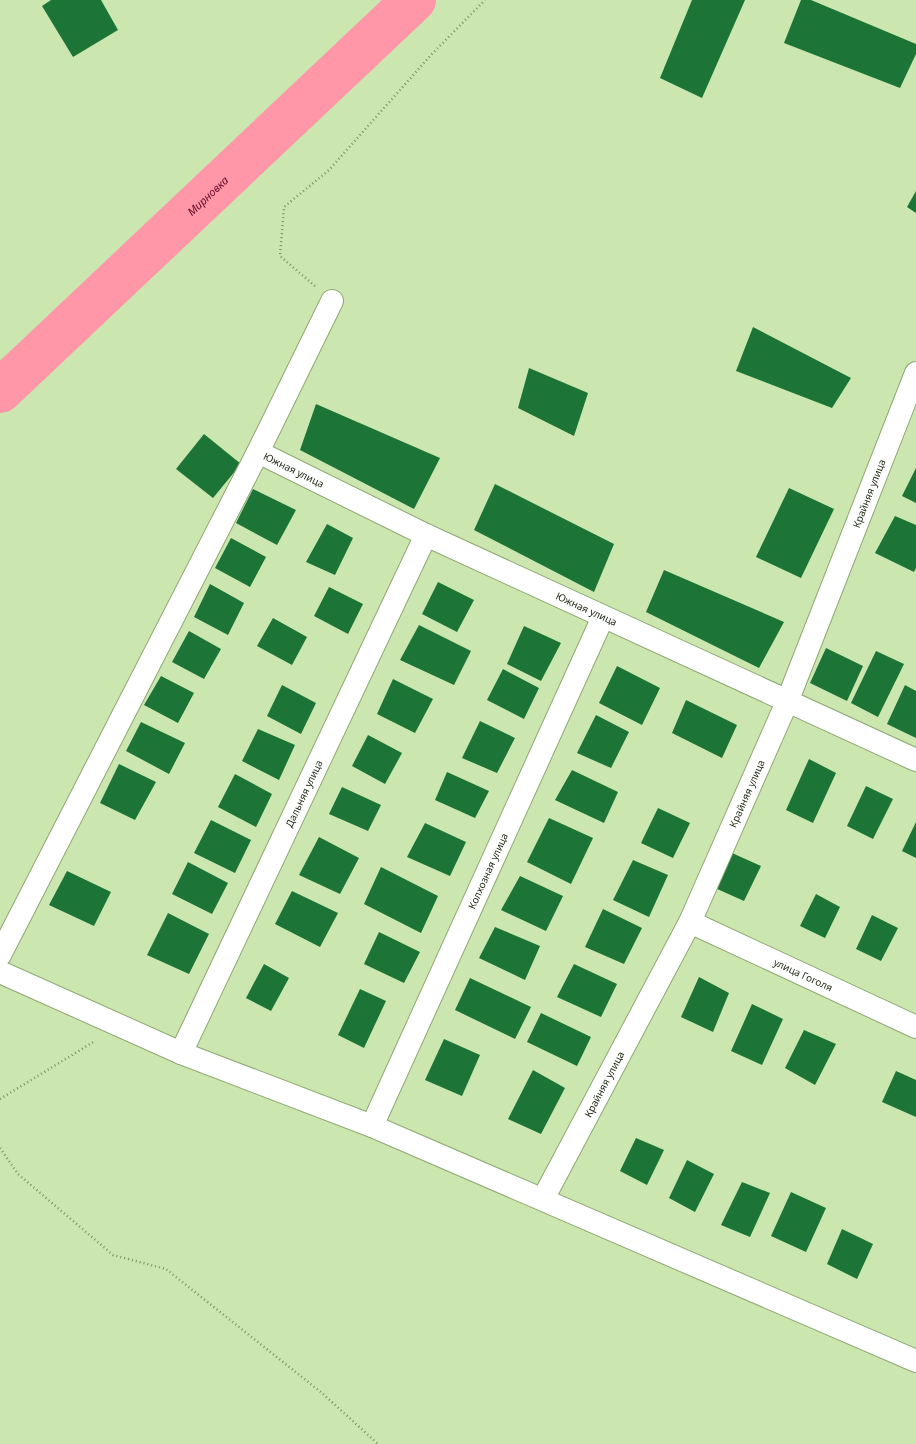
<svg xmlns="http://www.w3.org/2000/svg" width="916" height="1444" viewBox="0 0 916 1444" font-family="'Noto Sans',sans-serif">
  <style>
    .lines { fill: none; stroke-linecap: round; stroke-linejoin: round }
    .river { stroke: #ff97a9; stroke-width: 44 }
    .building { fill: #1c7537 }
    .street-casing { stroke: #8fa874; stroke-width: 24 }
    .path { stroke: #7b8e66; stroke-width: 2.5; stroke-dasharray: 1 3; stroke-linecap: butt }
    .street { stroke: #fff; stroke-width: 22 }
    .labels { text-anchor: middle; dominant-baseline: central; stroke-width: 4; stroke-linejoin: round; paint-order: stroke }
    .street-label { font-size: 10px; fill: #1c2611; stroke: #f8fef3 }
    .water-label { font-size: 11px; font-style: italic; fill: #640627; stroke: #f8fef3 }
  </style>
  <rect width="100%" height="100%" fill="#cbe6ae"/>
  <g class="lines">
    <path class="river" id="s1" d="M 0,391 L 414,0"/>
  </g>
  <path class="building" d="M 51,0 L 101,0 L 118,30 L 73,57 L 42,6 Z
    M 692,0 L 745,0 L 702,98 L 660,78 Z
    M 801,0 L 811,0 L 916,44 L 916,54 L 900,88 L 784,43 Z
    M 916,191 L 916,213 L 907,207 Z
    M 753,327 L 851,378 L 832,408 L 736,371 Z
    M 529,368 L 588,393 L 574,436 L 518,408 Z
    M 316,404 L 440,458 L 414,509 L 300,450 Z
    M 204,434 L 241,464 L 213,498 L 176,469 Z
    M 916,468 L 916,503 L 902,496 Z
    M 495,484 L 614,544 L 594,592 L 474,530 Z
    M 789,488 L 834,509 L 801,578 L 756,557 Z
    M 253,489 L 296,510 L 277,545 L 236,523 Z
    M 895,516 L 916,525 L 916,568 L 914,572 L 875,553 Z
    M 327,524 L 353,538 L 335,575 L 306,562 Z
    M 231,538 L 266,557 L 250,587 L 215,568 Z
    M 664,570 L 784,622 L 759,668 L 646,612 Z
    M 438,582 L 474,600 L 457,632 L 422,614 Z
    M 210,584 L 244,603 L 228,635 L 194,617 Z
    M 329,587 L 363,604 L 348,634 L 314,616 Z
    M 273,618 L 307,637 L 292,665 L 257,646 Z
    M 419,625 L 471,651 L 454,685 L 400,660 Z
    M 524,626 L 561,643 L 541,681 L 507,664 Z
    M 189,631 L 221,649 L 204,679 L 172,662 Z
    M 826,648 L 863,666 L 847,701 L 810,683 Z
    M 876,651 L 904,664 L 878,717 L 851,703 Z
    M 617,666 L 660,688 L 642,725 L 599,703 Z
    M 503,669 L 539,688 L 524,719 L 487,700 Z
    M 161,676 L 194,693 L 178,723 L 144,705 Z
    M 393,679 L 433,699 L 415,733 L 377,714 Z
    M 282,685 L 316,703 L 301,734 L 267,716 Z
    M 905,685 L 916,691 L 916,738 L 887,724 Z
    M 686,700 L 737,725 L 722,758 L 672,733 Z
    M 596,715 L 629,732 L 611,768 L 577,753 Z
    M 480,721 L 515,738 L 497,773 L 462,758 Z
    M 141,722 L 185,743 L 169,774 L 126,751 Z
    M 258,729 L 295,745 L 279,780 L 242,761 Z
    M 368,735 L 402,753 L 385,784 L 352,766 Z
    M 809,759 L 836,773 L 813,823 L 786,810 Z
    M 119,764 L 156,782 L 135,820 L 100,803 Z
    M 572,770 L 618,792 L 604,823 L 555,800 Z
    M 447,772 L 489,791 L 475,818 L 435,800 Z
    M 235,774 L 272,794 L 256,827 L 218,807 Z
    M 866,786 L 893,799 L 873,839 L 847,826 Z
    M 342,787 L 381,805 L 368,831 L 329,814 Z
    M 658,808 L 690,823 L 673,858 L 641,843 Z
    M 549,818 L 593,838 L 571,884 L 527,862 Z
    M 211,820 L 251,840 L 235,873 L 194,853 Z
    M 916,822 L 916,858 L 902,851 Z
    M 425,823 L 466,842 L 450,876 L 407,857 Z
    M 319,837 L 359,858 L 340,894 L 299,875 Z
    M 732,853 L 761,866 L 744,901 L 715,888 Z
    M 633,860 L 668,875 L 649,917 L 613,900 Z
    M 188,862 L 228,883 L 212,914 L 172,894 Z
    M 381,867 L 438,896 L 421,933 L 364,904 Z
    M 67,871 L 111,892 L 94,926 L 49,905 Z
    M 520,876 L 563,896 L 546,931 L 501,910 Z
    M 292,891 L 338,913 L 320,947 L 275,924 Z
    M 816,894 L 840,907 L 825,938 L 800,926 Z
    M 603,909 L 642,928 L 624,964 L 585,947 Z
    M 168,913 L 209,934 L 189,974 L 147,955 Z
    M 872,915 L 898,928 L 881,961 L 856,949 Z
    M 495,927 L 540,946 L 525,980 L 479,958 Z
    M 379,932 L 420,952 L 404,983 L 364,964 Z
    M 264,964 L 289,978 L 271,1011 L 246,998 Z
    M 574,964 L 617,984 L 601,1017 L 557,997 Z
    M 699,977 L 729,993 L 713,1032 L 681,1017 Z
    M 470,978 L 531,1007 L 515,1039 L 455,1010 Z
    M 360,989 L 386,1001 L 364,1048 L 338,1035 Z
    M 752,1004 L 783,1019 L 762,1065 L 731,1051 Z
    M 541,1013 L 591,1037 L 577,1066 L 527,1042 Z
    M 804,1030 L 836,1044 L 815,1085 L 785,1068 Z
    M 444,1039 L 480,1055 L 462,1096 L 425,1080 Z
    M 533,1070 L 565,1088 L 541,1134 L 508,1119 Z
    M 896,1071 L 916,1080 L 916,1117 L 882,1102 Z
    M 636,1138 L 664,1150 L 647,1185 L 620,1171 Z
    M 687,1160 L 714,1174 L 695,1212 L 669,1198 Z
    M 742,1182 L 770,1193 L 750,1237 L 721,1225 Z
    M 791,1192 L 826,1208 L 806,1252 L 771,1236 Z
    M 842,1229 L 873,1244 L 857,1279 L 827,1264 Z"/>
  <g class="lines">
    <g class="street-casing">
      <g id="street">
        <path id="s2" d="M 258,452 L 426,535 L 916,760"/>
        <path id="s3" d="M 690,922 L 916,1027"/>
        <path d="M 0,955 L 258,452 L 332,301"/>
        <path d="M 0,972 L 181,1053 L 372,1126 L 916,1361"/>
        <path id="s4" d="M 181,1053 L 426,535"/>
        <path id="s5" d="M 372,1126 L 603,617"/>
        <path id="s6" d="M 543,1199 L 690,922 L 787,702 L 916,373"/>
      </g>
    </g>
    <path class="path" d="M 315,286 L 280,256 L 284,207 L 329,170 L 431,55 L 485,0
      M 0,1099 L 95,1041
      M 0,1148 L 18,1174 L 113,1255 L 166,1269 L 322,1393 L 378,1444"/>
    <use href="#street" class="street"/>
  </g>
  <g class="labels">
    <g class="street-label">
      <text stroke="none"><textPath href="#s2" startOffset="40">Южная улица</textPath></text>
      <text stroke="none"><textPath href="#s6" startOffset="778">Крайняя улица</textPath></text>
      <text stroke="none"><textPath href="#s2" startOffset="364">Южная улица</textPath></text>
      <text stroke="none"><textPath href="#s4" startOffset="287">Дальняя улица</textPath></text>
      <text stroke="none"><textPath href="#s6" startOffset="454">Крайняя улица</textPath></text>
      <text stroke="none"><textPath href="#s5" startOffset="280">Колхозная улица</textPath></text>
      <text stroke="none"><textPath href="#s3" startOffset="125">улица Гоголя</textPath></text>
      <text stroke="none"><textPath href="#s6" startOffset="130">Крайняя улица</textPath></text>
    </g>
    <g class="water-label">
      <text stroke="none"><textPath href="#s1" startOffset="285">Мирновка</textPath></text>
    </g>
  </g>
</svg>
